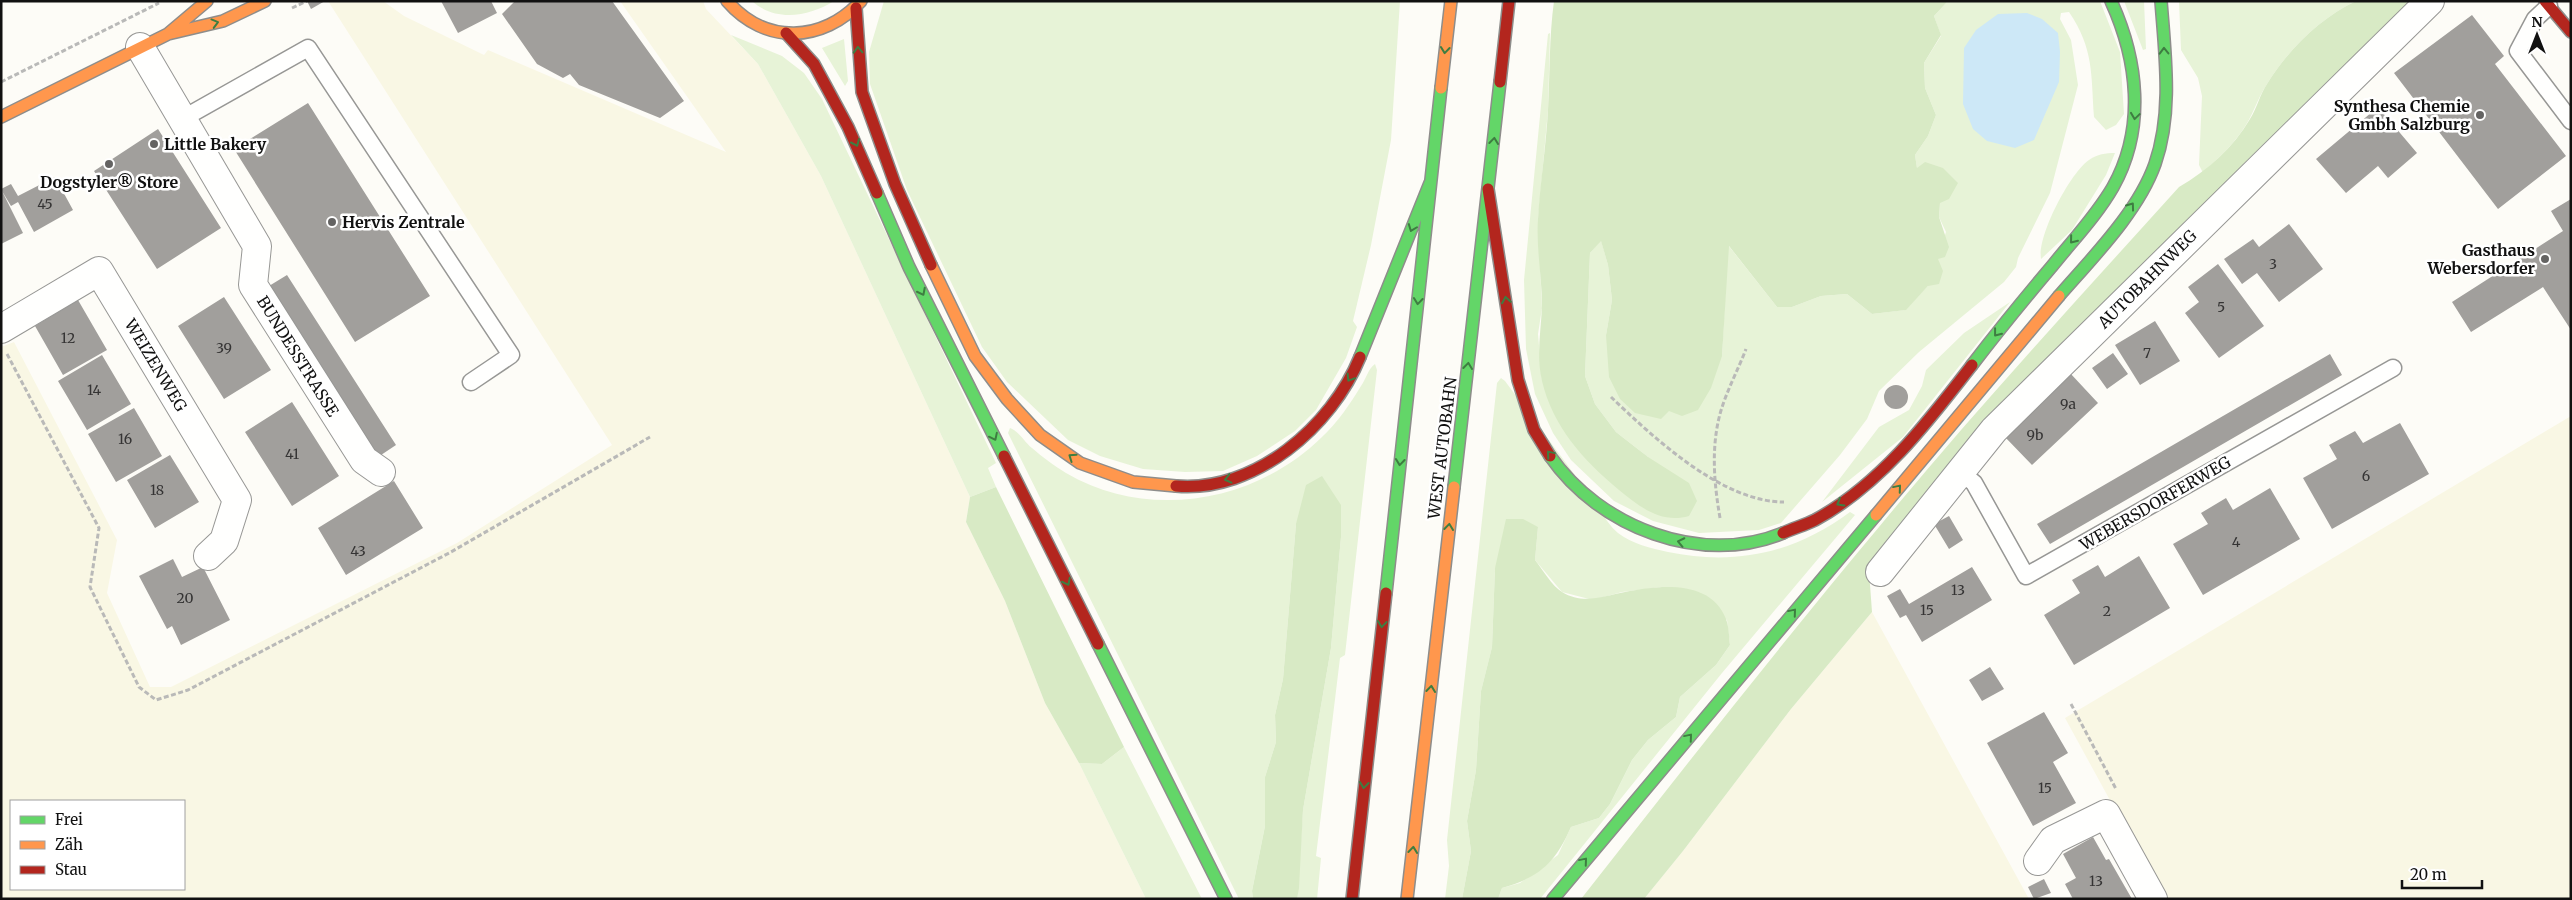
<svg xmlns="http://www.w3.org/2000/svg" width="2572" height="900" viewBox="0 0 2572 900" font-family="Merriweather,serif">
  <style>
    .farmland { fill: #f9f7e4; fill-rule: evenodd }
    .green { fill: #e7f3d7 }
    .forest { fill: #d8eac5 }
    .water { fill: #cde8f7 }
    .building { fill: #a19f9c }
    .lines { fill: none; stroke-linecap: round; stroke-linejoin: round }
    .lane-casing { stroke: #979795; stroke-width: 19 }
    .street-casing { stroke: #979795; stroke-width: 30 }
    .fast-casing { stroke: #8e8d8b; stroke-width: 14 }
    .slow-casing { stroke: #8e8d8b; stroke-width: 14 }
    .jam-casing { stroke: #8e8d8b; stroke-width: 14 }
    .path { stroke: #b9b9b8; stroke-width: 3; stroke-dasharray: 5 2.5; stroke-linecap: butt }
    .lane { stroke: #fffffe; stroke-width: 16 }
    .street { stroke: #fffffe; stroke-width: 28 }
    .fast { stroke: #63d668; stroke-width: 11 }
    .slow { stroke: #ff974d; stroke-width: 11 }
    .jam { stroke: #b3261e; stroke-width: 11 }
    .oneway { stroke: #3e7d41 }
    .poi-dot { fill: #646362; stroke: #fff; stroke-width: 2 }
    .labels { text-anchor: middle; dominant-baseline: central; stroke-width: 5; stroke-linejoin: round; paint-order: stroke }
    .number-label { font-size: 14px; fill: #353434 }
    .poi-label { font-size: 16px; font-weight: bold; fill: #111; stroke: #fff; text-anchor: end }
    .street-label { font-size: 16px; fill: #111; stroke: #fff }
  </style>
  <rect width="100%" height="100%" fill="#fdfcf7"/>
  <path class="farmland" d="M 328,1 L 383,1 L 404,16 L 484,55 L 488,50 L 726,152 L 620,1 L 703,1 L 706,9 L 758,64 L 821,176 L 970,497 L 966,522 L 1005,601 L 1045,703 L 1079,763 L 1146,899 L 1,899 L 1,347 L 14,342 L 117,540 L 107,593 L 150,687 L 171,687 L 457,543 L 612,445 ZM 11,801 L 184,801 L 184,889 L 11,889 Z
    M 2571,416 L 2571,899 L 2164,899 L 2065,718 Z
    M 1872,612 L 2029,899 L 1644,899 L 1683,851 L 1791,709 Z"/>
  <path class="green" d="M 752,1 L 834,1 C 810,16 776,23 752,1 Z
    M 884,1 L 1400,1 L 1391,140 L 1371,245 L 1353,321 L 1357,327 L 1346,358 L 1316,410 L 1295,431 L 1257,456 L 1223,471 L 1185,472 L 1143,469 L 1100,456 L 1068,440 L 1007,382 L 982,347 L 907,190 L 870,84 L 869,52 Z
    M 1948,1 L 2100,1 L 2120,52 L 2124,114 L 2116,125 L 2106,130 L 2094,117 C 2091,74 2094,49 2069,12 L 2061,13 L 2060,19 L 2071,40 L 2078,85 L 2050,193 L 2018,258 L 2016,267 L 2004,282 L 1919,352 L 1879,391 L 1867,419 L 1840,455 L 1781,523 L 1759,530 L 1699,533 L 1653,521 L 1614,501 L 1571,460 L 1553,433 L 1535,394 L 1526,349 L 1524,280 L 1548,34 L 1550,33 L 1548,110 L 1538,220 L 1542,308 L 1538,334 L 1542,380 L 1648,457 L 1616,432 L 1595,404 L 1585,376 L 1590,253 L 1601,240 L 1608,265 L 1612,300 L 1606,335 L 1722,356 L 1728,245 L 1777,307 L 1792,307 L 1821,296 L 1847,294 L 1872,314 L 1905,310 L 1928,286 L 1946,232 L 1939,217 L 1940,203 L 1917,168 L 1915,155 L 1928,136 L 1936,115 L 1925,88 L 1924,63 L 1941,36 L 1934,16 Z
    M 2124,1 L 2144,1 L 2146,49 L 2143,50 Z
    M 2179,1 L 2356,1 C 2320,18 2288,50 2267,84 C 2257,99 2253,116 2242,131 C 2231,147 2216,160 2203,173 L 2199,165 L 2202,96 L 2198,78 L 2181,50 Z
    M 731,35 L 782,56 L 804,73 L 822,99 L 996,463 L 988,468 L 996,487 L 970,497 L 821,176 L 758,64 Z
    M 844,39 L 848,81 L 845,86 L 822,48 Z
    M 2115,153 L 2106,175 L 2072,230 L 2041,259 C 2037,236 2070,173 2089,160 C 2097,154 2106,153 2115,153 Z
    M 2010,302 L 1903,437 L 1822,502 L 1879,427 L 1909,410 L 1922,386 L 1926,370 L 1964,333 Z
    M 1375,364 L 1377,370 L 1345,655 L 1340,658 L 1316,856 L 1321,858 L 1317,899 L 1297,899 L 1303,810 L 1331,648 L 1341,537 L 1296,524 L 1283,679 L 1275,715 L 1276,742 L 1265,777 L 1265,826 L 1252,891 L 1253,899 L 1239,899 L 1008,433 L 1010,428 C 1020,432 1024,442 1032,448 C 1042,457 1055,466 1066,473 C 1148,521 1255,503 1322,437 C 1338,422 1350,404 1361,386 C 1366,379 1368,369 1375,364 Z
    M 1501,378 L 1505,381 C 1533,419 1561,456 1589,494 C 1598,506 1607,524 1618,533 C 1632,544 1651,548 1668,552 C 1735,566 1795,553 1850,512 L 1855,515 L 1722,673 L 1540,899 L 1498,899 L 1502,888 L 1520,883 L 1558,855 L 1571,827 L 1599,818 L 1610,804 L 1632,760 L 1648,740 L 1676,717 L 1680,697 L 1716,665 L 1730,645 L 1727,620 L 1661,587 L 1622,592 L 1593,600 L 1562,592 L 1535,560 L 1538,527 L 1495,568 L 1492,647 L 1481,691 L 1476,770 L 1467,821 L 1471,851 L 1462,899 L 1445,899 L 1449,866 L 1447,840 L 1497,383 Z
    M 1124,747 L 1202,899 L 1146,899 L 1079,763 L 1102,764 Z"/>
  <path class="forest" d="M 1554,1 L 1948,1 L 1934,16 L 1941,35 L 1924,63 L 1925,88 L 1936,115 L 1928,136 L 1915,155 L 1917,168 L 1925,162 L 1943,168 L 1958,183 L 1949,199 L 1940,203 L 1939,217 L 1949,247 L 1945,257 L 1938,259 L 1943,271 L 1939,284 L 1928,286 L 1906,310 L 1872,314 L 1847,294 L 1821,296 L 1792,307 L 1777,307 L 1729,246 L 1722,356 L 1711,388 L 1698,410 L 1682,416 L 1669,411 L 1661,419 L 1635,413 L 1620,399 L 1609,377 L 1606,335 L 1612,300 L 1608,265 L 1601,241 L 1590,253 L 1585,376 L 1595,404 L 1616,432 L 1648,457 L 1689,483 L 1697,501 L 1689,516 C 1661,524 1640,507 1619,490 C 1583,460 1553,427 1542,381 C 1536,356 1541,331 1542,306 C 1542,277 1536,248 1538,219 C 1540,183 1546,147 1548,110 C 1550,74 1549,38 1554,1 Z
    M 2356,1 L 2404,1 L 2413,5 L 2264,146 L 2036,370 L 1937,483 L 1869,571 L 1872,612 L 1791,709 L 1683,851 L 1644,899 L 1581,899 C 1679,774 1777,649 1879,527 C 1975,410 2078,299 2179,187 C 2208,170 2233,148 2250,119 C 2257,108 2260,94 2267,84 C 2288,50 2320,18 2356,1 Z
    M 1322,476 L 1341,505 L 1341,537 L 1331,648 L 1303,810 L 1299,888 L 1297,899 L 1253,899 L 1252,891 L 1265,826 L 1265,777 L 1276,742 L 1275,715 L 1283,679 L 1296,524 L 1306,485 Z
    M 996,487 L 1124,747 L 1102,764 L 1079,763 L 1045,703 L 1005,601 L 966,522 L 970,497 Z
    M 1506,519 L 1523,519 L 1538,527 L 1535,560 C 1543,570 1552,586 1562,592 C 1583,605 1604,596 1625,592 C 1659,585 1711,579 1726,619 C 1729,627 1729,637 1730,645 L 1716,665 L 1680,697 L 1676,717 L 1648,740 L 1632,760 L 1610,804 L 1599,818 L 1571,827 C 1555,863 1540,877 1502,888 L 1498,899 L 1462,899 L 1471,851 L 1467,821 L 1476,770 L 1481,691 L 1492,647 L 1495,568 Z"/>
  <path class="water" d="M 2027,13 L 2042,19 L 2058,33 L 2060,52 L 2059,82 L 2034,140 L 2015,148 L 1987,141 L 1973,129 L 1963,104 L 1964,48 L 1976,30 L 1998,14 Z"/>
  <path class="building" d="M 307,1 L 325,1 L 311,9 Z
    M 441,1 L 491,1 L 497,13 L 458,33 Z
    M 515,1 L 612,1 L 684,101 L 660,118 L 579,85 L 570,74 L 563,78 L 537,64 L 502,14 Z
    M 2472,15 L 2504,56 L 2495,64 L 2566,156 L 2498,209 L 2394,73 Z
    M 308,103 L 430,296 L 355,342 L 234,149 Z
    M 2378,107 L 2417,153 L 2388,178 L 2378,166 L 2346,193 L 2316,159 Z
    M 158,129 L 221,228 L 157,269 L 94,171 Z
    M 55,177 L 73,210 L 34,232 L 18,202 L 11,206 L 2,191 L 23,233 L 1,244 L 1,189 L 11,184 L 18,196 Z
    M 2571,199 L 2571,330 L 2543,287 L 2471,332 L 2452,302 L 2563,231 L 2551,211 Z
    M 2289,224 L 2323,269 L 2279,302 L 2257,273 L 2242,284 L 2224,259 L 2253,239 L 2259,247 Z
    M 2218,264 L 2264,326 L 2219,358 L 2185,313 L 2199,302 L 2188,287 Z
    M 287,275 L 396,445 L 378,457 L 269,286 Z
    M 224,297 L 271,370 L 224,399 L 178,326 Z
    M 78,300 L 107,350 L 63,375 L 35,326 Z
    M 2155,321 L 2180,361 L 2140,385 L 2115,345 Z
    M 2113,353 L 2128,374 L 2107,389 L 2092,368 Z
    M 2330,354 L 2342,375 L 2050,544 L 2037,524 Z
    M 102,355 L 131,404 L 87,430 L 58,381 Z
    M 2070,373 L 2098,403 L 2032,465 L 2004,436 Z
    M1884 397a12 12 0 1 1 24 0a12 12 0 1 1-24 0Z
    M 292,402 L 339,476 L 292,506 L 245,432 Z
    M 134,408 L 162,456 L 116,482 L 88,434 Z
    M 2400,423 L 2429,474 L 2332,529 L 2303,478 L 2337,459 L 2329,445 L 2355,431 L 2363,443 Z
    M 170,455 L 199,502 L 155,528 L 127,480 Z
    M 394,481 L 423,528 L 346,575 L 318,528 Z
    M 2270,488 L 2300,539 L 2203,595 L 2173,544 L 2208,524 L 2201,513 L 2226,498 L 2233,510 Z
    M 1949,516 L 1963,540 L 1949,549 L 1934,524 Z
    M 2139,556 L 2170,608 L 2074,665 L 2044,615 L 2080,593 L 2072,580 L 2098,565 L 2105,577 Z
    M 173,559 L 182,577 L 203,567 L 230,620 L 181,645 L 172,626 L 167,629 L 139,576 Z
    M 1972,567 L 1992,600 L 1922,642 L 1906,615 L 1900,618 L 1887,596 L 1900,589 L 1909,604 Z
    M 1990,667 L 2004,689 L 1982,701 L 1969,680 Z
    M 2044,712 L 2068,753 L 2053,762 L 2076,803 L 2033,826 L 1987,743 Z
    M 2093,837 L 2106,860 L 2109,859 L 2132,899 L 2073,899 L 2065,884 L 2076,878 L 2063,854 Z
    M 2044,879 L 2051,893 L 2034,899 L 2028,887 Z"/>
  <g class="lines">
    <g class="lane-casing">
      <path id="lane" d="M 2549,6 L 2535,19 L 2518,51 L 2571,121
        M 182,119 L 308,48 L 511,355 L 471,382
        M 1959,471 L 1974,483 L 2026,576 L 2393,368"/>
    </g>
    <g class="street-casing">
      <path id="street" d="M 140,47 L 257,246 L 253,285 L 364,460 L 381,472
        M 1,329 L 99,271 L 237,500 L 224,541 L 208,556
        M 1880,572 L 1994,430 L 2430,1
        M 2038,861 L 2053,840 L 2106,814 L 2153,899"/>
    </g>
    <g class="fast-casing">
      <path id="fast" d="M 877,193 L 909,267 L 1004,456
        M 2059,296 C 2092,258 2138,212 2155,164 C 2173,112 2165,55 2161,1
        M 1360,357 L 1430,183
        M 1972,365 C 1998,331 2025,298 2053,265 C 2073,240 2097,215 2113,187 C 2146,128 2138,60 2111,1
        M 1550,456 C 1599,527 1701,567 1783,533
        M 1454,487 L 1500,82
        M 1386,593 L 1441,88
        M 1098,644 L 1226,899
        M 1553,899 L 1876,515"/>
    </g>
    <g class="slow-casing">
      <path id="slow" d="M 727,1 C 765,45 823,43 861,1
        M 169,33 L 207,1
        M 1441,88 L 1451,1
        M 1,117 L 168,34 L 223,21 L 265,1
        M 931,265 L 975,356 L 1007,399 L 1040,435 L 1080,463 L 1133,482 L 1176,486
        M 1876,515 L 2059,296
        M 1407,899 L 1454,487"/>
    </g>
    <g class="jam-casing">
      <path id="jam" d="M 2545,1 L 2571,32
        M 856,8 L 862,92 L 895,184 L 931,265
        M 786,33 L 814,64 L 848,127 L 877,193
        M 1500,82 L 1509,1
        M 1488,189 L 1518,380 L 1534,430 L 1550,456
        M 1004,456 L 1098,644
        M 1176,486 C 1255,493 1332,426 1360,357
        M 1783,533 C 1794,528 1805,525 1815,520 C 1880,485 1928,422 1972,365
        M 1352,899 L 1386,593"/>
    </g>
    <path class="path" d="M 292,8 L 307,1
      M 1,82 L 159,3
      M 7,354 L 99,528 L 90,587 L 139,687 L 156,700 L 188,690 L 451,552 L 650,437
      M 1611,397 C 1654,438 1722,502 1784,502
      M 1720,518 C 1714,483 1711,448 1720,414 C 1726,392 1738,370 1746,349
      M 2071,704 L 2116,789"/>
    <use href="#lane" class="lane"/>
    <use href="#street" class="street"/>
    <use href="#fast" class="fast"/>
    <use href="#slow" class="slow"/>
    <use href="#jam" class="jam"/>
  </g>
  <defs><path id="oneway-chevron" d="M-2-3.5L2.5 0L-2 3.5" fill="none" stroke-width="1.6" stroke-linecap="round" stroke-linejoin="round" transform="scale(1.25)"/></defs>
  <g class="oneway">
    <use href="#oneway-chevron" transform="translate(215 23) rotate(-15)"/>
    <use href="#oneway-chevron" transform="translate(858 50) rotate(-92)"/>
    <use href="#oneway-chevron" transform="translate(1445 50) rotate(96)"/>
    <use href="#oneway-chevron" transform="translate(2164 51) rotate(-91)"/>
    <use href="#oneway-chevron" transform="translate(2135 116) rotate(98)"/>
    <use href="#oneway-chevron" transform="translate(1494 141) rotate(-83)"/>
    <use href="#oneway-chevron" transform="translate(856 143) rotate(66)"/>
    <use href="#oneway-chevron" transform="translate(2131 206) rotate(-54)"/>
    <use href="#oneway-chevron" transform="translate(1412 228) rotate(111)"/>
    <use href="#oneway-chevron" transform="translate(2073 240) rotate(129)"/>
    <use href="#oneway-chevron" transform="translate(922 292) rotate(63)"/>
    <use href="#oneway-chevron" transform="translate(1506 300) rotate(-99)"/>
    <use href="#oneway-chevron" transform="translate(1418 301) rotate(96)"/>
    <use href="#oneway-chevron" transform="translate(1997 333) rotate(128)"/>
    <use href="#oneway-chevron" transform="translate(1468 366) rotate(-83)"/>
    <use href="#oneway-chevron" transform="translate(1350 378) rotate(122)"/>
    <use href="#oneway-chevron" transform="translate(994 437) rotate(64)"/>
    <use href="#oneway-chevron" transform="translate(1550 454) rotate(-130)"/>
    <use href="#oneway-chevron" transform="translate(1072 457) rotate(-145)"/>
    <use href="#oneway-chevron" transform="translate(1400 462) rotate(96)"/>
    <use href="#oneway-chevron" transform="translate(1228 479) rotate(166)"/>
    <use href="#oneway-chevron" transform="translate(1898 488) rotate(-50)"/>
    <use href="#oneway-chevron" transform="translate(1840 503) rotate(149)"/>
    <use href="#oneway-chevron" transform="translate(1449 527) rotate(-83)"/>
    <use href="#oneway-chevron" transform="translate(1681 542) rotate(-168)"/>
    <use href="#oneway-chevron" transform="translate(1067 582) rotate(63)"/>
    <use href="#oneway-chevron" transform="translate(1793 612) rotate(-50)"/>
    <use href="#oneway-chevron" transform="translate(1382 624) rotate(96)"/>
    <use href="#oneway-chevron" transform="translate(1431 689) rotate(-84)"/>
    <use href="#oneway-chevron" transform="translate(1689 737) rotate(-50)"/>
    <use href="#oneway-chevron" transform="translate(1364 785) rotate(96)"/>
    <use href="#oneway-chevron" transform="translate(1413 850) rotate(-84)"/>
    <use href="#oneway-chevron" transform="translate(1584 861) rotate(-50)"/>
  </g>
  <g class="poi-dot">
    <circle cx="2480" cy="115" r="5"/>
    <circle cx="154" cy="144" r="5"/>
    <circle cx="109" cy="164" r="5"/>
    <circle cx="332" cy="222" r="5"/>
    <circle cx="2545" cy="259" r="5"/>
  </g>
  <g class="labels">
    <g class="number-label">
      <text x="45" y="204">45</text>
      <text x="2273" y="264">3</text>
      <text x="2221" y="307">5</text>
      <text x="68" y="338">12</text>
      <text x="224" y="348">39</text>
      <text x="2147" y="353">7</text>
      <text x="94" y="390">14</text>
      <text x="2068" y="404">9a</text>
      <text x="2035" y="435">9b</text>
      <text x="125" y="439">16</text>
      <text x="292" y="454">41</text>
      <text x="2366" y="476">6</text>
      <text x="157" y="490">18</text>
      <text x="2236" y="542">4</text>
      <text x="358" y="551">43</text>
      <text x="1958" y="590">13</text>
      <text x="185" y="598">20</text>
      <text x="1927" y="610">15</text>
      <text x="2107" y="611">2</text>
      <text x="2045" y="788">15</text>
      <text x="2096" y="881">13</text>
    </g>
    <g class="poi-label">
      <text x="2470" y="106">Synthesa Chemie<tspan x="2470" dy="18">Gmbh Salzburg</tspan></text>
      <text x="164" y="144" text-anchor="start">Little Bakery</text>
      <text x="109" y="182" text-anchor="middle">Dogstyler® Store</text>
      <text x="342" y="222" text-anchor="start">Hervis Zentrale</text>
      <text x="2535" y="250">Gasthaus<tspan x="2535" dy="18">Webersdorfer</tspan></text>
    </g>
    <g class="street-label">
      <text transform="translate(2147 279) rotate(-45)">AUTOBAHNWEG</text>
      <text transform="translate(298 356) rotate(58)">BUNDESSTRASSE</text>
      <text transform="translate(156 365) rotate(59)">WEIZENWEG</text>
      <text transform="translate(1442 448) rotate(-83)">WEST AUTOBAHN</text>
      <text transform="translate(2155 503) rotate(-30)">WEBERSDORFERWEG</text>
    </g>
  </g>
  <rect width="2572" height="900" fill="none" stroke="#111111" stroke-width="5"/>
  <rect x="10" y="800" width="175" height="90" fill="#ffffff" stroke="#a0a0a0"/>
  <rect x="20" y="816" width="25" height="8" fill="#63d668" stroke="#a0a0a0"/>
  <text x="55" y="825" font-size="15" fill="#111111">Frei</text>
  <rect x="20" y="841" width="25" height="8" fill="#ff974d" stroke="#a0a0a0"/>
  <text x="55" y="850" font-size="15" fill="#111111">Zäh</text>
  <rect x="20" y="866" width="25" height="8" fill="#b3261e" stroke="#a0a0a0"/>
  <text x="55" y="875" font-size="15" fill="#111111">Stau</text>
  <g transform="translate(2537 35)" stroke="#ffffff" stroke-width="4" paint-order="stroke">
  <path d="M0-4L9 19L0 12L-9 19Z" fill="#111111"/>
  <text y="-8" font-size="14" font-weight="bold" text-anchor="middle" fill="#111111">N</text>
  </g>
  <path d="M2402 880v8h80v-8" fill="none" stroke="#111111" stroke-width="2.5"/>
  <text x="2410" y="880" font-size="15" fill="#111111" stroke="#ffffff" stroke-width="4" paint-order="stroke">20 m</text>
</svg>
